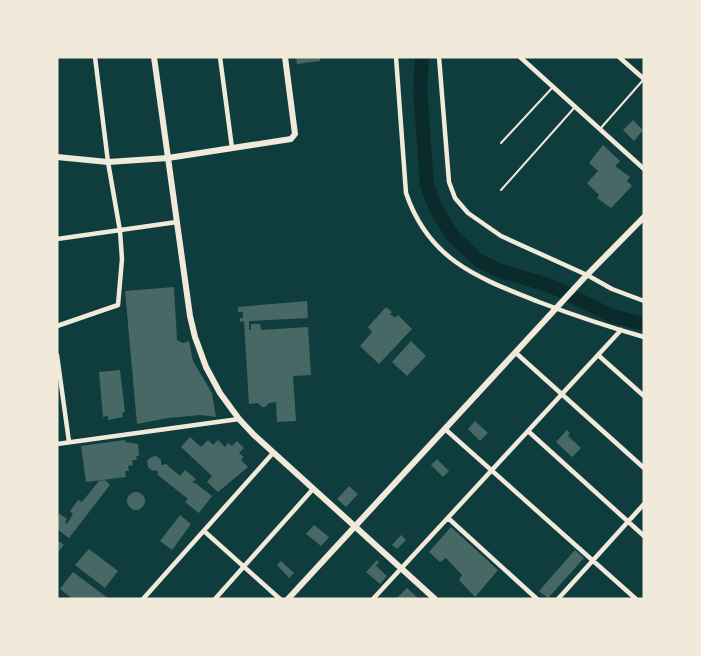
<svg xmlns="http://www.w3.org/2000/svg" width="701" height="656" viewBox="0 0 701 656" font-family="'PT Sans Narrow',sans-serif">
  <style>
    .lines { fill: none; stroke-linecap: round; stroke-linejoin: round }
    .river { stroke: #0a2a2b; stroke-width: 14 }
    .building { fill: #486865 }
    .service { stroke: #f1e9da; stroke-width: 2 }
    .minor { stroke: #f1e9da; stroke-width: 4.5 }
    .tertiary { stroke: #f1e9da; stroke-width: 6 }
  </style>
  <rect width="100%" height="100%" fill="#0f3d3e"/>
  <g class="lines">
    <path class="river" d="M 422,57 L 420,89 L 427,185 L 436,209 L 452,235 L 478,260 L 498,270 L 551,286 L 612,316 L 644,324"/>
  </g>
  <path class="building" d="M 296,57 L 320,57 L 320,61 L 297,64 Z
    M 633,120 L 643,130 L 634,141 L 623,130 Z
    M 603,145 L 620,161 L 615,166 L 630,177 L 627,181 L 632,186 L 611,208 L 597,198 L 599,195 L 587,183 L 598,171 L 589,163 Z
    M 174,287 L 177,340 L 183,343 L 189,341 L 193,361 L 212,393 L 216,417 L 200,415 L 168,418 L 137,424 L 125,291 Z
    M 307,301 L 308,318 L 249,321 L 249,330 L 251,329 L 251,324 L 260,324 L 261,330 L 308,327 L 311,375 L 293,376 L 296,421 L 277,422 L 276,402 L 269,403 L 265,407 L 262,407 L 258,403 L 249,404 L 244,321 L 240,322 L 240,318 L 243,318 L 243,312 L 238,312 L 238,307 Z
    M 386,307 L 392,312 L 390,314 L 395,318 L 398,315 L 412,329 L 379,364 L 360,346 L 372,332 L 368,327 Z
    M 411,341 L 426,356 L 407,376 L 392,362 Z
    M 120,370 L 125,412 L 122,413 L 123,417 L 108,420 L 108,416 L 103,417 L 99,372 Z
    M 475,421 L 488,433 L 480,441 L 468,429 Z
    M 567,430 L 570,433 L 568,436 L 581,448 L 572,457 L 556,442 Z
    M 190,437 L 201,447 L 208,440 L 213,445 L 218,440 L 225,447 L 228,443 L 232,446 L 237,441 L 244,448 L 239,453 L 244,457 L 241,460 L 248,467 L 218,492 L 207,482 L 212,476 L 181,447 Z
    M 125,440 L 125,442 L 138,444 L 139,456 L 136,456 L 137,460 L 132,460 L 133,465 L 128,466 L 129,471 L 125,471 L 126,477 L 86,482 L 81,446 Z
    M 156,456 L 161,460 L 161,465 L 166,464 L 180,476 L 185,470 L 196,479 L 192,483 L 195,483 L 212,496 L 199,513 L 185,502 L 188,499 L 158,475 L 157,470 L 153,471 L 148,467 L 147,461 L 151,457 Z
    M 437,459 L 449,471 L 443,477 L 431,465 Z
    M 105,480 L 110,485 L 69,538 L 57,529 L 57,516 L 60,514 L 67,519 L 65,522 L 67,524 L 73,514 L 70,511 L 78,500 L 82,502 L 99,481 Z
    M 349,486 L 358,494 L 346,507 L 337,499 Z
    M127 501a9 9 0 1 1 18 0a9 9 0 1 1-18 0Z
    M 180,515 L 191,524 L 172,550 L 160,541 Z
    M 314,525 L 329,537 L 321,546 L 306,534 Z
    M 451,527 L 498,570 L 475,597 L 459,580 L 462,575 L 446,558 L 440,562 L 429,552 Z
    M 401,535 L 406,540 L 397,549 L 392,545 Z
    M 57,540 L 64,545 L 57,553 Z
    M 89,549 L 118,571 L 105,588 L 75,565 Z
    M 575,550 L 584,558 L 548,598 L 539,591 Z
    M 377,560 L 379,562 L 376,566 L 387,576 L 380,584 L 366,572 Z
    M 281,561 L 294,573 L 289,578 L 277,565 Z
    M 73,572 L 109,599 L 73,599 L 60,589 Z
    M 407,588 L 419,599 L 396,599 Z"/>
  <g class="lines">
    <path class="service" d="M 600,129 L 644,79
      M 501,143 L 553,87
      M 501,190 L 575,107"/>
    <path class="minor" d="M 220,57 L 232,148
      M 396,57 L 406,193 C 429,261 479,278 539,302 C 573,315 609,327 644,337
      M 439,57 L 449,182 L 455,198 L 468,213 L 501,236 L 587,275 L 612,289 L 644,301
      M 520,57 L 644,169
      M 619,57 L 644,79
      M 57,239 L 177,222
      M 57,326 L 118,305 L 122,259 L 120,231 L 108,162 L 95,57
      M 516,353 L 644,468
      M 57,355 L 69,442
      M 598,355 L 644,396
      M 445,429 L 636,599
      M 528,431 L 644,536
      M 57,444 L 239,419
      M 448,518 L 537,599
      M 204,531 L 280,599
      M 143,599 L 273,453
      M 215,599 L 313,489
      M 373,599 L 621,330
      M 558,599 L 644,504"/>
    <path class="tertiary" d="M 154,57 L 190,316 L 195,337 L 206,367 L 220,393 L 239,419 L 254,435 L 435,599
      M 57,157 L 108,162 L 168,158 L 291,139 L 295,134 L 285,57
      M 288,599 L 584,278 L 644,217"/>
  </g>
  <rect width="701" height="656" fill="none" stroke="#f1e9da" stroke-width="117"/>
</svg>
